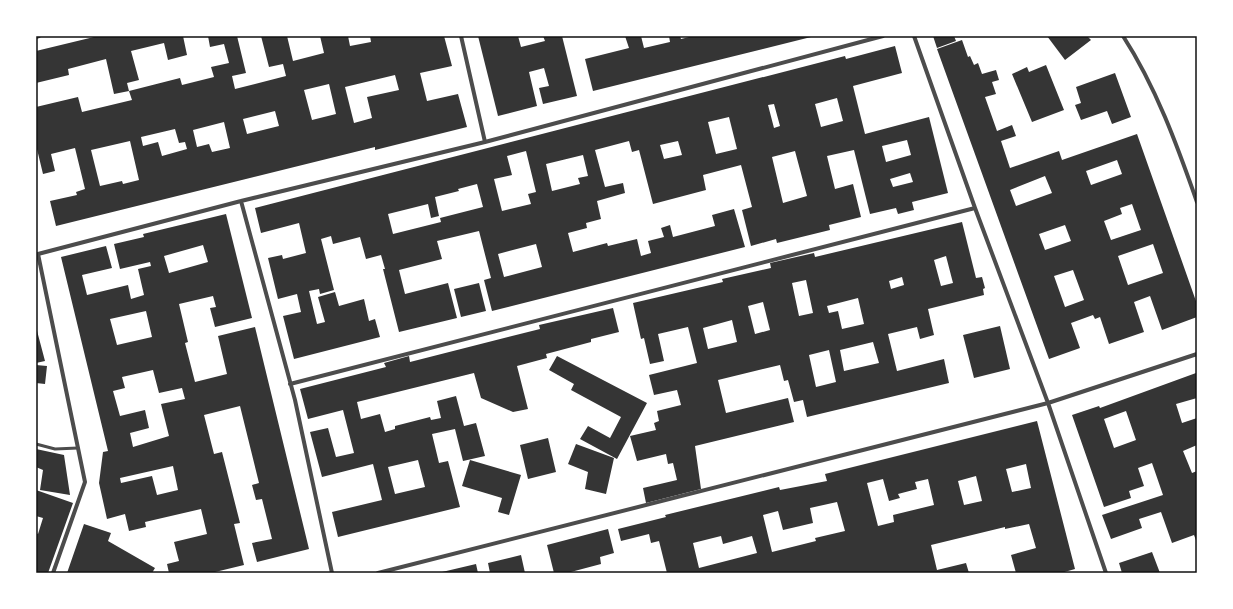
<svg xmlns="http://www.w3.org/2000/svg" width="1233" height="609" viewBox="0 0 1233 609" font-family="Helvetica,sans-serif">
  <style>
    .building { fill: #353535; fill-rule: evenodd }
    .lines { fill: none; stroke-linecap: round; stroke-linejoin: round }
    .service { stroke: #4c4c4c; stroke-width: 3 }
    .minor { stroke: #4c4c4c; stroke-width: 4 }
    .neatline { fill: none; stroke: #111; stroke-width: 1.5 }
  </style>
  <rect width="100%" height="100%" fill="#fff"/>
  <path class="building" d="M 98,36 L 183,36 L 187,55 L 168,60 L 164,43 L 131,51 L 139,80 L 127,83 L 129,91 L 180,78 L 182,85 L 214,77 L 211,67 L 229,63 L 224,44 L 210,47 L 208,36 L 237,36 L 246,73 L 232,76 L 235,89 L 286,76 L 283,64 L 269,67 L 261,36 L 287,36 L 293,61 L 324,53 L 320,36 L 348,36 L 350,46 L 371,42 L 370,36 L 444,36 L 452,66 L 420,73 L 427,101 L 458,94 L 467,127 L 375,150 L 375,147 L 56,226 L 50,201 L 77,195 L 76,192 L 85,189 L 75,148 L 51,154 L 55,171 L 43,174 L 36,145 L 36,107 L 78,97 L 82,112 L 132,100 L 129,91 L 114,94 L 106,59 L 68,69 L 69,75 L 36,83 L 36,51 ZM 395,75 L 399,90 L 367,97 L 372,118 L 354,123 L 345,87 ZM 329,84 L 336,114 L 312,120 L 304,90 ZM 275,111 L 279,126 L 247,134 L 243,119 ZM 224,122 L 230,148 L 212,152 L 209,144 L 197,147 L 193,130 ZM 175,129 L 179,143 L 185,142 L 187,149 L 162,156 L 158,142 L 143,146 L 141,137 ZM 130,141 L 139,180 L 123,184 L 122,181 L 100,186 L 91,150 Z
    M 478,36 L 518,36 L 521,47 L 545,41 L 543,36 L 562,36 L 577,96 L 543,104 L 539,88 L 549,86 L 544,68 L 529,72 L 537,106 L 498,116 Z
    M 625,36 L 641,36 L 644,48 L 670,42 L 669,36 L 680,36 L 681,39 L 693,36 L 811,37 L 593,91 L 585,59 L 629,48 Z
    M 933,36 L 954,36 L 956,41 L 937,48 Z
    M 1047,36 L 1087,36 L 1091,40 L 1065,60 Z
    M 962,40 L 968,57 L 970,56 L 974,65 L 978,63 L 982,74 L 996,70 L 999,80 L 992,82 L 996,94 L 985,97 L 997,131 L 1012,125 L 1016,136 L 1001,141 L 1010,168 L 1059,151 L 1062,160 L 1137,134 L 1197,304 L 1197,317 L 1162,330 L 1150,296 L 1134,302 L 1144,332 L 1109,344 L 1100,317 L 1095,319 L 1093,315 L 1071,323 L 1080,348 L 1049,359 L 937,49 ZM 1117,160 L 1122,174 L 1091,185 L 1086,171 ZM 1045,176 L 1052,193 L 1016,206 L 1010,190 ZM 1132,204 L 1141,230 L 1111,240 L 1104,221 L 1122,214 L 1120,208 ZM 1065,225 L 1071,241 L 1045,250 L 1039,234 ZM 1153,244 L 1163,273 L 1128,285 L 1118,256 ZM 1073,270 L 1084,300 L 1065,307 L 1054,276 Z
    M 895,46 L 902,73 L 853,86 L 865,134 L 929,117 L 948,193 L 912,202 L 914,210 L 898,214 L 896,208 L 870,214 L 854,150 L 827,156 L 835,189 L 853,184 L 861,217 L 829,225 L 830,230 L 777,243 L 776,239 L 751,246 L 742,210 L 752,207 L 741,165 L 703,175 L 706,190 L 653,204 L 639,150 L 632,152 L 629,141 L 595,150 L 605,187 L 623,183 L 625,193 L 597,201 L 601,219 L 586,223 L 587,228 L 568,233 L 573,252 L 607,243 L 608,246 L 637,239 L 641,256 L 651,253 L 648,241 L 664,237 L 661,228 L 670,225 L 673,237 L 715,226 L 712,215 L 734,209 L 745,247 L 492,311 L 484,280 L 491,278 L 479,231 L 437,241 L 442,259 L 399,270 L 405,294 L 448,283 L 457,318 L 399,332 L 383,269 L 385,269 L 381,255 L 366,259 L 360,237 L 333,244 L 331,236 L 321,239 L 334,290 L 320,294 L 319,289 L 309,291 L 317,324 L 325,322 L 318,297 L 335,292 L 339,306 L 364,299 L 369,321 L 375,319 L 380,337 L 294,359 L 283,316 L 301,312 L 297,294 L 278,299 L 268,258 L 282,255 L 283,259 L 306,253 L 299,223 L 261,233 L 255,208 L 845,56 L 846,59 ZM 837,98 L 843,121 L 821,127 L 815,104 ZM 774,104 L 780,126 L 774,128 L 768,105 ZM 729,117 L 737,149 L 716,154 L 708,122 ZM 907,140 L 911,155 L 886,162 L 882,146 ZM 678,141 L 682,155 L 664,159 L 660,145 ZM 526,151 L 536,192 L 528,194 L 531,204 L 502,211 L 494,179 L 512,175 L 507,156 ZM 795,151 L 807,196 L 783,203 L 772,157 ZM 583,155 L 588,176 L 578,178 L 580,184 L 552,191 L 546,164 ZM 910,173 L 913,182 L 893,187 L 890,179 ZM 477,184 L 483,207 L 440,218 L 441,222 L 393,234 L 388,214 L 428,204 L 431,218 L 439,216 L 435,197 L 459,191 L 458,189 ZM 536,244 L 542,267 L 504,277 L 498,254 Z
    M 1046,65 L 1064,110 L 1032,122 L 1012,74 L 1027,67 L 1029,72 Z
    M 1115,73 L 1131,117 L 1112,124 L 1107,111 L 1081,120 L 1075,105 L 1081,103 L 1076,87 Z
    M 226,214 L 252,318 L 215,327 L 210,308 L 216,307 L 213,296 L 179,304 L 188,342 L 185,343 L 195,382 L 227,374 L 218,336 L 255,327 L 309,549 L 257,562 L 252,543 L 272,539 L 262,499 L 256,500 L 252,485 L 259,483 L 240,406 L 204,415 L 214,454 L 222,452 L 240,523 L 234,524 L 244,565 L 211,573 L 169,573 L 167,564 L 179,561 L 174,542 L 207,534 L 201,509 L 145,522 L 146,527 L 129,531 L 125,514 L 107,519 L 99,483 L 103,452 L 108,451 L 61,257 L 106,246 L 112,268 L 82,275 L 87,295 L 128,285 L 131,299 L 144,295 L 138,269 L 151,266 L 150,262 L 120,269 L 114,244 L 144,237 L 143,234 ZM 203,245 L 208,262 L 169,273 L 164,256 ZM 146,311 L 152,337 L 117,345 L 110,319 ZM 153,370 L 159,393 L 182,388 L 185,399 L 161,404 L 169,436 L 133,447 L 130,433 L 149,428 L 145,410 L 120,416 L 113,391 L 125,388 L 122,377 ZM 173,466 L 178,490 L 157,495 L 152,476 L 121,483 L 120,478 Z
    M 962,222 L 976,278 L 982,277 L 985,288 L 983,289 L 984,295 L 928,309 L 934,335 L 920,339 L 917,327 L 888,334 L 897,371 L 944,359 L 949,383 L 807,417 L 803,400 L 794,402 L 788,380 L 784,381 L 780,365 L 718,380 L 726,413 L 788,398 L 794,422 L 695,446 L 701,489 L 646,503 L 643,488 L 677,480 L 673,463 L 668,464 L 666,454 L 637,461 L 630,436 L 656,430 L 654,423 L 659,421 L 657,411 L 681,405 L 677,390 L 654,395 L 649,375 L 697,363 L 688,327 L 658,334 L 664,361 L 650,364 L 644,338 L 641,339 L 633,303 L 723,282 L 722,279 L 771,268 L 770,263 L 814,253 L 815,257 ZM 946,256 L 953,283 L 941,286 L 934,260 ZM 902,277 L 904,285 L 891,289 L 889,281 ZM 806,280 L 813,313 L 799,316 L 792,283 ZM 858,298 L 864,324 L 842,329 L 838,311 L 829,313 L 827,306 ZM 763,302 L 770,330 L 755,334 L 748,306 ZM 732,320 L 737,342 L 708,349 L 703,328 ZM 873,342 L 879,363 L 844,371 L 840,350 ZM 829,350 L 836,382 L 816,387 L 809,355 Z
    M 479,283 L 486,311 L 461,317 L 454,289 Z
    M 613,308 L 619,332 L 591,339 L 591,342 L 546,354 L 547,358 L 517,366 L 528,409 L 513,412 L 481,398 L 474,373 L 357,402 L 361,419 L 380,414 L 385,432 L 395,429 L 395,426 L 430,417 L 431,420 L 441,418 L 437,401 L 456,396 L 464,426 L 476,423 L 485,456 L 463,461 L 455,429 L 432,434 L 439,463 L 448,461 L 460,507 L 338,537 L 332,512 L 382,500 L 373,464 L 322,477 L 310,432 L 328,428 L 336,457 L 354,453 L 343,410 L 308,419 L 300,389 L 386,367 L 384,363 L 409,356 L 410,362 L 540,329 L 539,325 ZM 418,460 L 425,487 L 395,494 L 388,467 Z
    M 1000,326 L 1010,369 L 974,378 L 963,335 Z
    M 36,327 L 45,361 L 36,363 Z
    M 557,356 L 647,403 L 617,459 L 580,439 L 588,426 L 610,438 L 621,417 L 571,390 L 574,384 L 549,370 Z
    M 36,365 L 47,366 L 45,384 L 36,383 Z
    M 1196,373 L 1197,398 L 1176,404 L 1182,423 L 1197,418 L 1197,445 L 1183,451 L 1192,473 L 1197,471 L 1197,543 L 1194,535 L 1172,543 L 1161,512 L 1139,519 L 1142,528 L 1111,539 L 1102,515 L 1163,495 L 1152,463 L 1138,468 L 1144,486 L 1129,491 L 1131,498 L 1104,507 L 1072,415 L 1099,406 L 1100,408 ZM 1126,411 L 1136,440 L 1114,448 L 1104,419 Z
    M 1037,421 L 1075,569 L 1061,573 L 1016,573 L 1011,555 L 1036,548 L 1029,524 L 1005,529 L 1005,527 L 931,545 L 937,570 L 966,563 L 969,573 L 667,573 L 659,541 L 651,543 L 649,534 L 621,541 L 618,529 L 666,517 L 665,515 L 779,487 L 780,490 L 827,481 L 825,474 ZM 1026,464 L 1031,488 L 1012,492 L 1006,469 ZM 976,476 L 982,501 L 964,505 L 958,481 ZM 883,479 L 889,501 L 900,498 L 898,494 L 917,489 L 915,482 L 928,479 L 934,505 L 893,515 L 894,522 L 878,526 L 867,483 ZM 837,502 L 845,531 L 815,538 L 816,541 L 772,552 L 763,515 L 778,511 L 783,530 L 813,523 L 810,508 ZM 721,536 L 723,544 L 752,536 L 757,553 L 699,568 L 693,543 Z
    M 548,438 L 556,472 L 528,479 L 520,445 Z
    M 576,444 L 614,458 L 606,494 L 585,489 L 588,472 L 568,464 Z
    M 36,449 L 64,455 L 70,495 L 40,490 L 43,470 L 36,467 Z
    M 470,460 L 521,475 L 509,515 L 498,512 L 502,498 L 462,486 Z
    M 36,490 L 73,503 L 48,573 L 36,573 L 36,533 L 38,534 L 43,518 L 36,516 Z
    M 84,524 L 111,533 L 108,541 L 155,568 L 152,573 L 67,573 Z
    M 608,529 L 614,553 L 600,557 L 601,564 L 567,573 L 554,573 L 547,545 Z
    M 1152,552 L 1160,573 L 1122,573 L 1119,563 Z
    M 521,555 L 525,573 L 490,573 L 488,563 Z
    M 476,564 L 478,573 L 442,573 L 442,572 Z"/>
  <g class="lines">
    <path class="service" d="M 36,444 L 55,449 L 78,448"/>
    <path class="minor" d="M 461,36 L 485,142
      M 914,36 L 975,208 L 1048,403 L 1106,573
      M 1123,36 C 1156,87 1177,145 1197,202
      M 36,37 L 39,36
      M 241,201 L 295,400 L 332,573
      M 290,384 L 975,208
      M 53,573 L 85,482 L 38,254 L 241,201 L 485,142 L 883,36
      M 378,573 L 1048,403 L 1197,354"/>
  </g>
  <rect width="1233" height="609" fill="none" stroke="#ffffff" stroke-width="74"/>
  <rect x="37" y="37" width="1159" height="535" class="neatline"/>
</svg>
